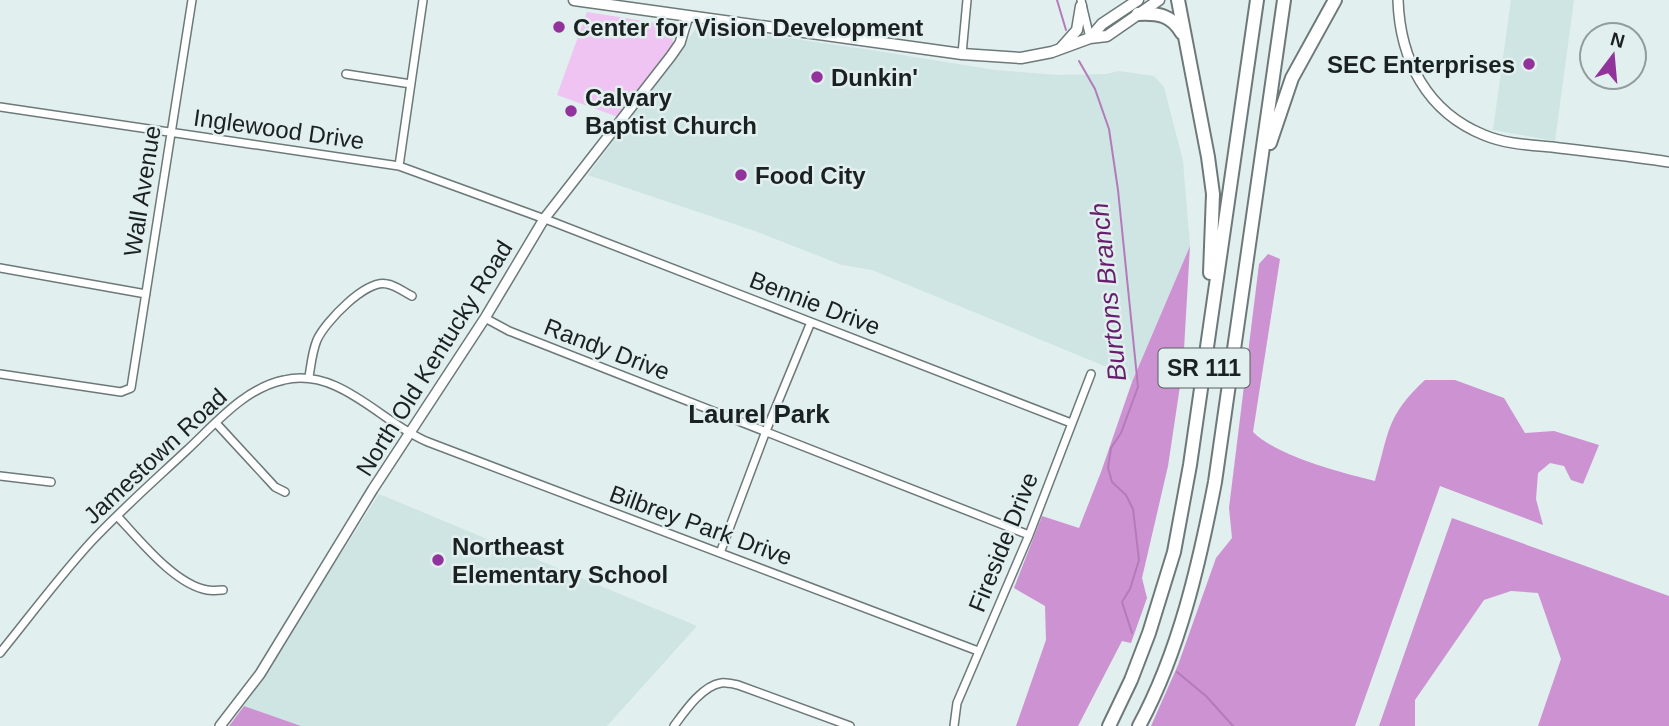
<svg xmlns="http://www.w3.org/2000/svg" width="1669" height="726" viewBox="0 0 1669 726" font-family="Arial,sans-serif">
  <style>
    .built { fill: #cee5e4 }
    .green { fill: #efc4f2 }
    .forest { fill: #cd92d2 }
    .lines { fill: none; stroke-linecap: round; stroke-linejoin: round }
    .stream { stroke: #b47ab9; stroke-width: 2 }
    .minor-casing { stroke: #6d7979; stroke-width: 10 }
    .tertiary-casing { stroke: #6d7979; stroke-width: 12 }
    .secondary-casing { stroke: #6d7979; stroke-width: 13 }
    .motorway-casing { stroke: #6d7979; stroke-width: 16 }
    .minor { stroke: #fff; stroke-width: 7 }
    .tertiary { stroke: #fff; stroke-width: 9 }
    .secondary { stroke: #fff; stroke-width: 10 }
    .motorway { stroke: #fff; stroke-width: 12 }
    .poi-dot { fill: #92329b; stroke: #e1efee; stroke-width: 2.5 }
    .labels { text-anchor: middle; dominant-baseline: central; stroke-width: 5; stroke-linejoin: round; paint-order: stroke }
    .shield { fill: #e1efee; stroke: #565e5e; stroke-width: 2 }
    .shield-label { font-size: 23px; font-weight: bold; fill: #1b2020 }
    .poi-label { font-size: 24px; font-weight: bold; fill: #1b2020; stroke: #e1efee; text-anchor: start }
    .street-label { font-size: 24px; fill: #1b2020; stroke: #e1efee }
    .water-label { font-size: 26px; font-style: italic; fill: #671f6d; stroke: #e1efee }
    .neighbourhood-label { font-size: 26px; font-weight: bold; fill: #1b2020; stroke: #e1efee }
  </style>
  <rect width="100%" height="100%" fill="#e1efee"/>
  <path class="built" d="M 1511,0 L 1574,0 L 1555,141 L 1493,130 Z
    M 704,26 L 871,50 L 995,70 L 1059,75 L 1106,74 L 1119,71 L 1154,76 L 1164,87 L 1183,161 L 1190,246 L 1132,382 L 1126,375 L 872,270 L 842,265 L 755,231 L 588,175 L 697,27 Z
    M 379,494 L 697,626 L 607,726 L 301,726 L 244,706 Z"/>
  <path class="green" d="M 587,12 L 663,24 L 672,31 L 673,45 L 669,52 L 618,117 L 557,95 Z"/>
  <path class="forest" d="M 1190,246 L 1183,366 L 1168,466 L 1142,578 L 1147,598 L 1131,643 L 1122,641 L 1078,726 L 1016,726 L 1046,640 L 1045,606 L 1014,588 L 1042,516 L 1079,528 L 1101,472 L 1132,382 Z
    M 1268,254 L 1280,259 L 1253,432 C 1279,457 1339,472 1375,481 C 1389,433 1386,416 1425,380 L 1455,380 L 1504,398 L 1525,433 L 1554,431 L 1599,445 L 1583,484 L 1571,480 L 1564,466 L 1550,463 L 1538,473 L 1536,499 L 1543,525 L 1440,486 L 1355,726 L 1151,726 L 1178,665 L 1216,558 L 1232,538 L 1229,508 L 1259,264 Z
    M 1452,518 L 1669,596 L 1669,726 L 1538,726 L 1561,659 L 1538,593 L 1511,591 L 1484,600 L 1415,700 L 1415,726 L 1379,726 Z
    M 244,706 L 301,726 L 229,726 Z"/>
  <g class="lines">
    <path class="stream" d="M 1057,0 L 1066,30
      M 1079,61 L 1095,89 L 1109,129 L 1118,190 L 1138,387 L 1121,433 L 1111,448 L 1108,468 L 1112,482 L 1126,495 L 1133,509 L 1139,560 L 1130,589 L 1122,602 L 1132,633
      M 1177,672 L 1206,696 L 1233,726"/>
    <g class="minor-casing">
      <path id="minor" d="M 1081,0 L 1090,38
        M 962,54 L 967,0
        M 346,74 L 411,84
        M 0,107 L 399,166 L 553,222 L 1071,423
        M 399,166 L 423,0
        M 0,268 L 146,294
        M 485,318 L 509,331 L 1029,535
        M 0,374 L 121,392 L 131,388 L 192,0
        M 309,377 C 311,365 312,352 317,340 C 325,322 366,279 387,284 C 395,285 404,292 412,296
        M 216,423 L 275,487 L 285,492
        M 0,476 L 51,482
        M 117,516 C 139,539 174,584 207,590 C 212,591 218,590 223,590
        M 720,553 L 766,431 L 811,322
        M 0,653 C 30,616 59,577 91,542 C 122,509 155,480 187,450 C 216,423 245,388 284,380 C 340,367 381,423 428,442 C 611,513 795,581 978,651
        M 674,726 C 685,711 702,686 721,683 C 726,682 733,684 738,685 L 850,726
        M 954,726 L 957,703 L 1029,535 L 1091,374"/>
    </g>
    <g class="tertiary-casing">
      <path id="tertiary" d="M 1398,0 C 1400,60 1427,112 1484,135 C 1505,144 1530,145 1552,147 C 1591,152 1630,156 1669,162
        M 220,726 L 260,674 L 373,489 L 485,318 L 544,219 L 671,56 L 680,43 L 688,16"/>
    </g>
    <g class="secondary-casing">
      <path id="secondary" d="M 574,0 L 962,54 L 1021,58 L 1052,52 L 1090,38 L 1107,36 L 1159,0
        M 1090,38 L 1102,24 L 1138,0
        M 1061,48 L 1077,30 L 1081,6"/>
    </g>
    <g class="motorway-casing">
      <path id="motorway" d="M 1178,0 L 1208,157 L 1213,194 L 1210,273
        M 1138,14 C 1159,13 1171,15 1182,33
        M 1270,143 L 1292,78 L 1335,0
        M 1109,726 L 1131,680 L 1149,633 L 1174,552 L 1190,465 L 1257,0
        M 1139,726 C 1179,652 1199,565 1215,482 L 1284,0"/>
    </g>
    <use href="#minor" class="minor"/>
    <use href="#tertiary" class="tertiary"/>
    <use href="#secondary" class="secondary"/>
    <use href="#motorway" class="motorway"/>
  </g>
  <g class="poi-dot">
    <circle cx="559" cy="27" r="7"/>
    <circle cx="1529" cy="64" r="7"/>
    <circle cx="817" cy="77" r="7"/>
    <circle cx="571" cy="111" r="7"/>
    <circle cx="741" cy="175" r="7"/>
    <circle cx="438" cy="560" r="7"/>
  </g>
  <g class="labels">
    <rect class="shield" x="1158.5" y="348.5" width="91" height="39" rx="5"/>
    <g class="shield-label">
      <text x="1204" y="368">SR 111</text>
    </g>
    <g class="poi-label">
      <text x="573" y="27">Center for Vision Development</text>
      <text x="1515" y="64" text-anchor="end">SEC Enterprises</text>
      <text x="831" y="77">Dunkin'</text>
      <text x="585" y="97">Calvary<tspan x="585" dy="28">Baptist Church</tspan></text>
      <text x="755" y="175">Food City</text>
      <text x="452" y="546">Northeast<tspan x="452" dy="28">Elementary School</tspan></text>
    </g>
    <g class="street-label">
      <text transform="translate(279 129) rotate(8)">Inglewood Drive</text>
      <text transform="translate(142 191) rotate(-81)">Wall Avenue</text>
      <text transform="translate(815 303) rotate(21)">Bennie Drive</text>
      <text transform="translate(607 349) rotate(21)">Randy Drive</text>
      <text transform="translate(434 358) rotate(-58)">North Old Kentucky Road</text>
      <text transform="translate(155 456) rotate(-43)">Jamestown Road</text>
      <text transform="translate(701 525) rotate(20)">Bilbrey Park Drive</text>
      <text transform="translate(1003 542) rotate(-68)">Fireside Drive</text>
    </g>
    <g class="water-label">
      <text transform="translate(1108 292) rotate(-96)">Burtons Branch</text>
    </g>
    <g class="neighbourhood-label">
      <text x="759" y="414">Laurel Park</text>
    </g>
  </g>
  <g transform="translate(1613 56) rotate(16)"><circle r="33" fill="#e1efee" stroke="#929c9c" stroke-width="2"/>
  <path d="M0-5L12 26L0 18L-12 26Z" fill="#92329b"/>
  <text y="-10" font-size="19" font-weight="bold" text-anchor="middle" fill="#1b2020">N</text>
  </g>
</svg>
